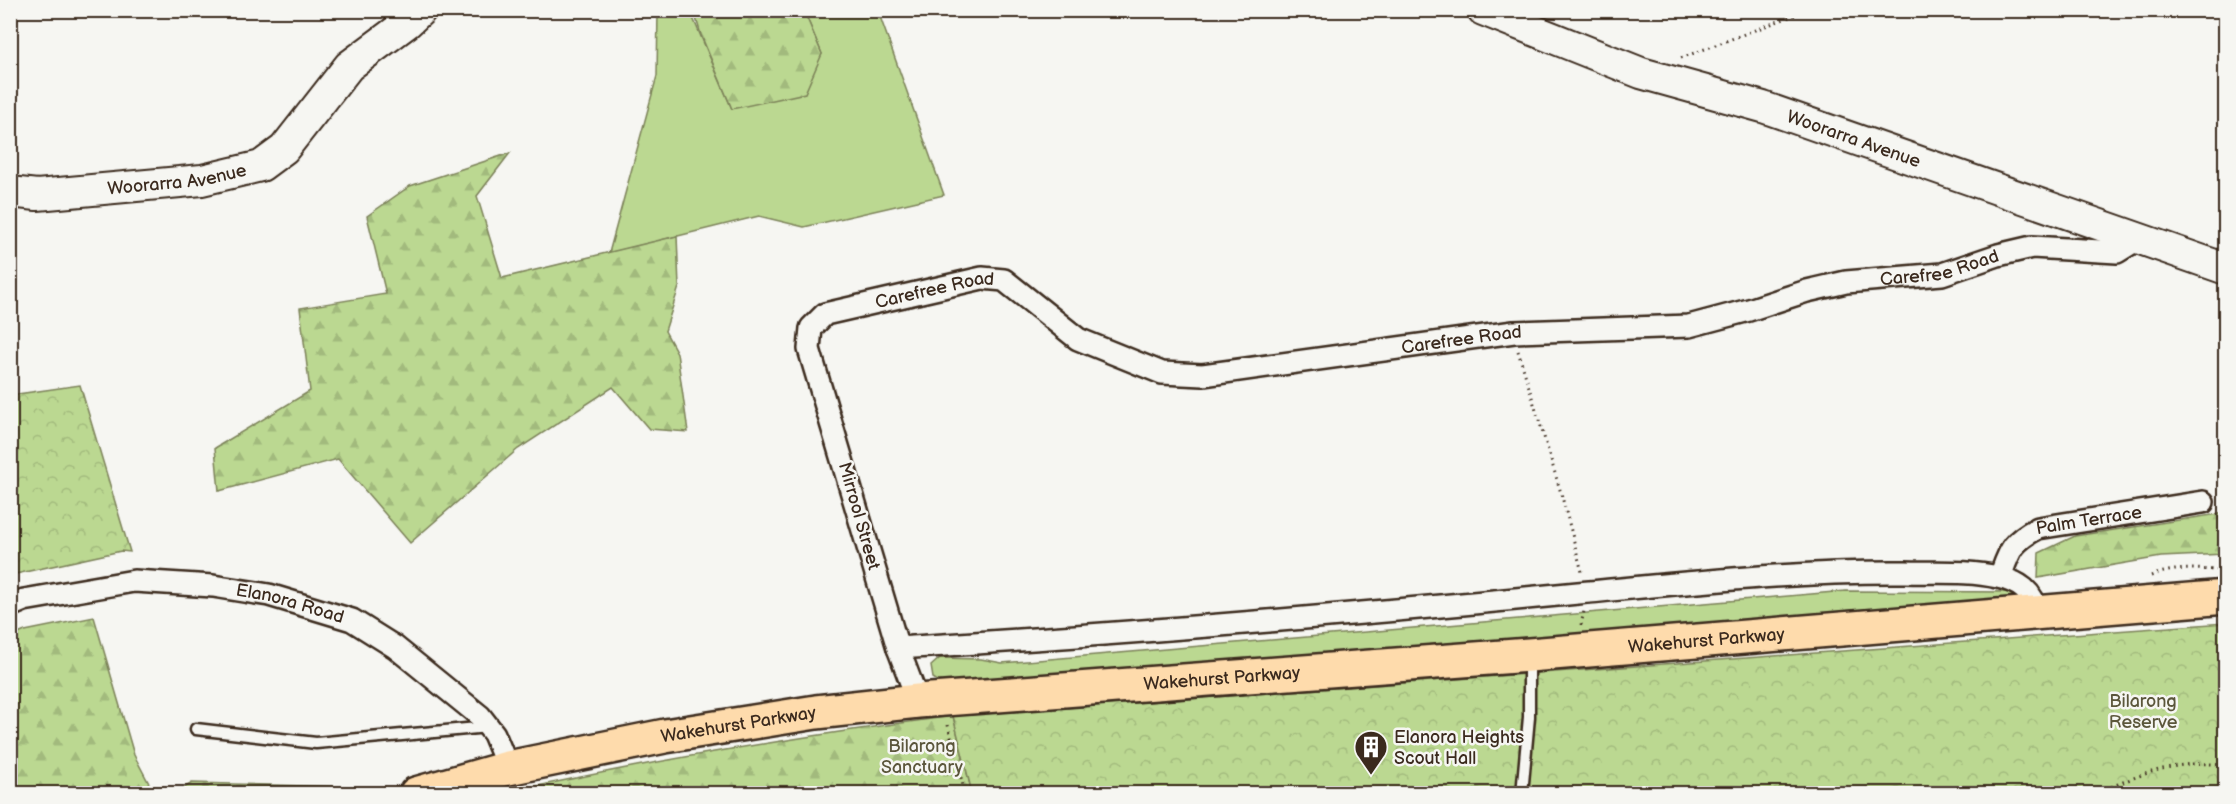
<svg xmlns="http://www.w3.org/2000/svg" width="2236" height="804" viewBox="0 0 2236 804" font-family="'Balsamiq Sans',sans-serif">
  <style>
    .grass { fill: #bbd891; stroke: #7b8158; stroke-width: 1.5 }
    .forest { fill: url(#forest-firs); stroke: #7b8158; stroke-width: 1.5 }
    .park { fill: url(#park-crowns); stroke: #7b8158; stroke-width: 1.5 }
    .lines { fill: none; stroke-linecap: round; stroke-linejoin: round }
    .lane-casing { stroke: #3b2a1e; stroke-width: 15 }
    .street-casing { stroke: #3b2a1e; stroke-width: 26 }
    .secondary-casing { stroke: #3b2a1e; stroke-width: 34 }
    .primary-casing { stroke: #3b2a1e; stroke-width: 38 }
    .path { stroke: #3b2a1e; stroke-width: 3; stroke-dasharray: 1.5 4.5; stroke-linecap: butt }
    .lane { stroke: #f6f6f2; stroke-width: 10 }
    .street { stroke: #f6f6f2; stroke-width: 21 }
    .secondary { stroke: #f6f6f2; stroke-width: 30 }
    .primary { stroke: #fedbac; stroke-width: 33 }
    .labels { text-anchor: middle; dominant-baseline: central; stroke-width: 5; stroke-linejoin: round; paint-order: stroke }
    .street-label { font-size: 18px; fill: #3b2a1e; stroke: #f6f6f2 }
    .park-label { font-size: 18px; fill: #5b563b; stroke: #f6f6f2 }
    .poi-label { font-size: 18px; fill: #3b2a1e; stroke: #f6f6f2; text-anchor: start }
  </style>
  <defs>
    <pattern id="forest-firs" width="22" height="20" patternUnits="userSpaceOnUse" patternTransform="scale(1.5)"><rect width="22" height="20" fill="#bbd891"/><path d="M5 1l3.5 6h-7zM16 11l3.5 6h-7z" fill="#a2ba7d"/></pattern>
    <pattern id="park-crowns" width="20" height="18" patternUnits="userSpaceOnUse" patternTransform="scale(1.5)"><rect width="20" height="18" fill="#bbd891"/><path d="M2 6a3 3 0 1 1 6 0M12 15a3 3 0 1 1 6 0" fill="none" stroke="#a2ba7d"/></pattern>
  </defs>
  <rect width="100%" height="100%" fill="#f6f6f2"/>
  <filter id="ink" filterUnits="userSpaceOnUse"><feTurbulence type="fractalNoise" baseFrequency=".0167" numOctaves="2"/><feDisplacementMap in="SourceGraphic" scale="12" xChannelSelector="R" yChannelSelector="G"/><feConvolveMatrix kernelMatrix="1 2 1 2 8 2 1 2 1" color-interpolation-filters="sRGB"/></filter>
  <g filter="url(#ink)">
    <path class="grass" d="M 658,11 L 690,11 L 732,109 L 822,54 L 804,11 L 878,11 L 944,195 L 804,227 L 759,216 L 609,253 L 657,76 Z
      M 1846,591 L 2011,592 L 2015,600 L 944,685 L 933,678 L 931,666 L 940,658 L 981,659 L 1002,663 Z"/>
    <path class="forest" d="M 694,11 L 804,11 L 822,54 L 805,93 L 732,109 L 701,35 Z
      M 510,153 L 477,196 L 502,278 L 677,236 L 679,287 L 665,331 L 677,353 L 688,432 L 649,429 L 613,387 L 518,449 L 410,543 L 338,459 L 219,491 L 215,448 L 310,391 L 300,308 L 386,294 L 367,216 L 410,186 Z
      M 2225,513 L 2225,554 L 2161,557 L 2038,578 L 2039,553 L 2075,536 Z
      M 94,617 L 134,755 L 154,793 L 11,793 L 11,637 L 25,631 Z
      M 953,716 L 972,793 L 502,794 C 651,760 802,736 953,716 Z
      M 192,783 L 388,788 L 369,794 L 176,793 Z"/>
    <path class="park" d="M 80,385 L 130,552 L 121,551 L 11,575 L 11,395 Z
      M 2225,623 L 2225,793 L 972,793 L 953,716 Z"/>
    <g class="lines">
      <g class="lane-casing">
        <path id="lane" d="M 196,729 L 316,743 L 488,727
          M 1522,794 L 1529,717 L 1529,659"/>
      </g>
      <g class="street-casing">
        <g id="street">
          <path id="s1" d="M 2000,577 C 2010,550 2011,542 2038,528 L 2203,502"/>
          <path id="s2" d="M 10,606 L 24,600 L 134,581 L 213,586 L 269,595 L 352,620 L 395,647 L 480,716 L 494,734 L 508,768"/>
          <path d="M 898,648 C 1125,634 1352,615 1578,593 C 1687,583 1796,571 1905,572 C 1936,573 1967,570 1998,577 C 2019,582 2033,591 2037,613"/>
          <path id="s3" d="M 918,701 L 898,648 L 809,349 L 811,328 L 825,314 L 982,278 L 1004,280 L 1078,339 L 1162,373 L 1203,375 L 1514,332 L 1689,326 L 1749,310 L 1807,291 L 1846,282 L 1942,274 L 1998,255 L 2032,247 L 2117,252 L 2138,239"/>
        </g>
      </g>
      <g class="secondary-casing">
        <g id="secondary">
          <path id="s4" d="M 1483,10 L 1641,73 L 1763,107 L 2226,269"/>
          <path id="s5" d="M 10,192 L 37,195 L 202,180 L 261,166 L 284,149 L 349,66 L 407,23 L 421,10"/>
        </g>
      </g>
      <g class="primary-casing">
        <g id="primary">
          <path id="s6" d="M 416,794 L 508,768 L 665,736 L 816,712 L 918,701 L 1529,655 L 2226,597"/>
        </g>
      </g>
      <path class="path" d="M 1681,58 L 1808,10
        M 1518,351 L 1561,493 L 1582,572
        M 2151,576 C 2174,567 2194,569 2218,570
        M 1581,625 L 1584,611
        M 948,725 L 965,794
        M 2095,794 C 2135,776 2182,757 2226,766"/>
      <use href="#lane" class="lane"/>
      <use href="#street" class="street"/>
      <use href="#secondary" class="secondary"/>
      <use href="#primary" class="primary"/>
    </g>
  </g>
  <defs>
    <g id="building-pin" transform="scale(1.725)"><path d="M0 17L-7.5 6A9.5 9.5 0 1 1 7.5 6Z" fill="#3b2a1e" stroke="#f6f6f2"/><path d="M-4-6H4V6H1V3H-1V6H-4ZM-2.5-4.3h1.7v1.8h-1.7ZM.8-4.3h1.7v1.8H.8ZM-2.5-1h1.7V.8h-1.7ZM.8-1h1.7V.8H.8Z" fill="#fff"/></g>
  </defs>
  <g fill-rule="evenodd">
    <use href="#building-pin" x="1371" y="747"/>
  </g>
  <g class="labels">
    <g class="street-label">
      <text stroke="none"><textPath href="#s4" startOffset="393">Woorarra Avenue</textPath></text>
      <text stroke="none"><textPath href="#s5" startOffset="168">Woorarra Avenue</textPath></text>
      <text stroke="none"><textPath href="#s3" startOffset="1566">Carefree Road</textPath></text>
      <text stroke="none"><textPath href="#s3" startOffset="522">Carefree Road</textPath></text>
      <text stroke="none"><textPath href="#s3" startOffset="1080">Carefree Road</textPath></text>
      <text transform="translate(859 516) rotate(74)">Mirrool Street</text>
      <text stroke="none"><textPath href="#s1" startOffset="116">Palm Terrace</textPath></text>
      <text stroke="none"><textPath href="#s2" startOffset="285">Elanora Road</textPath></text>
      <text stroke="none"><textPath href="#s6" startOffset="1302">Wakehurst Parkway</textPath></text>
      <text stroke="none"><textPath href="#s6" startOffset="816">Wakehurst Parkway</textPath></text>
      <text stroke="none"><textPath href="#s6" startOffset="330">Wakehurst Parkway</textPath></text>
    </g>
    <g class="park-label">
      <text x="2143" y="701">Bilarong<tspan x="2143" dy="21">Reserve</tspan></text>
      <text x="922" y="746">Bilarong<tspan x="922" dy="21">Sanctuary</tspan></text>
    </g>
    <g class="poi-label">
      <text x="1394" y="737">Elanora Heights<tspan x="1394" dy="21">Scout Hall</tspan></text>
    </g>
  </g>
  <rect width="2236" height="804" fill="none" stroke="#f6f6f2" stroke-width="36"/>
  <rect x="18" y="18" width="2200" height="768" fill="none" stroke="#3b2a1e" stroke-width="2" filter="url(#ink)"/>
</svg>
